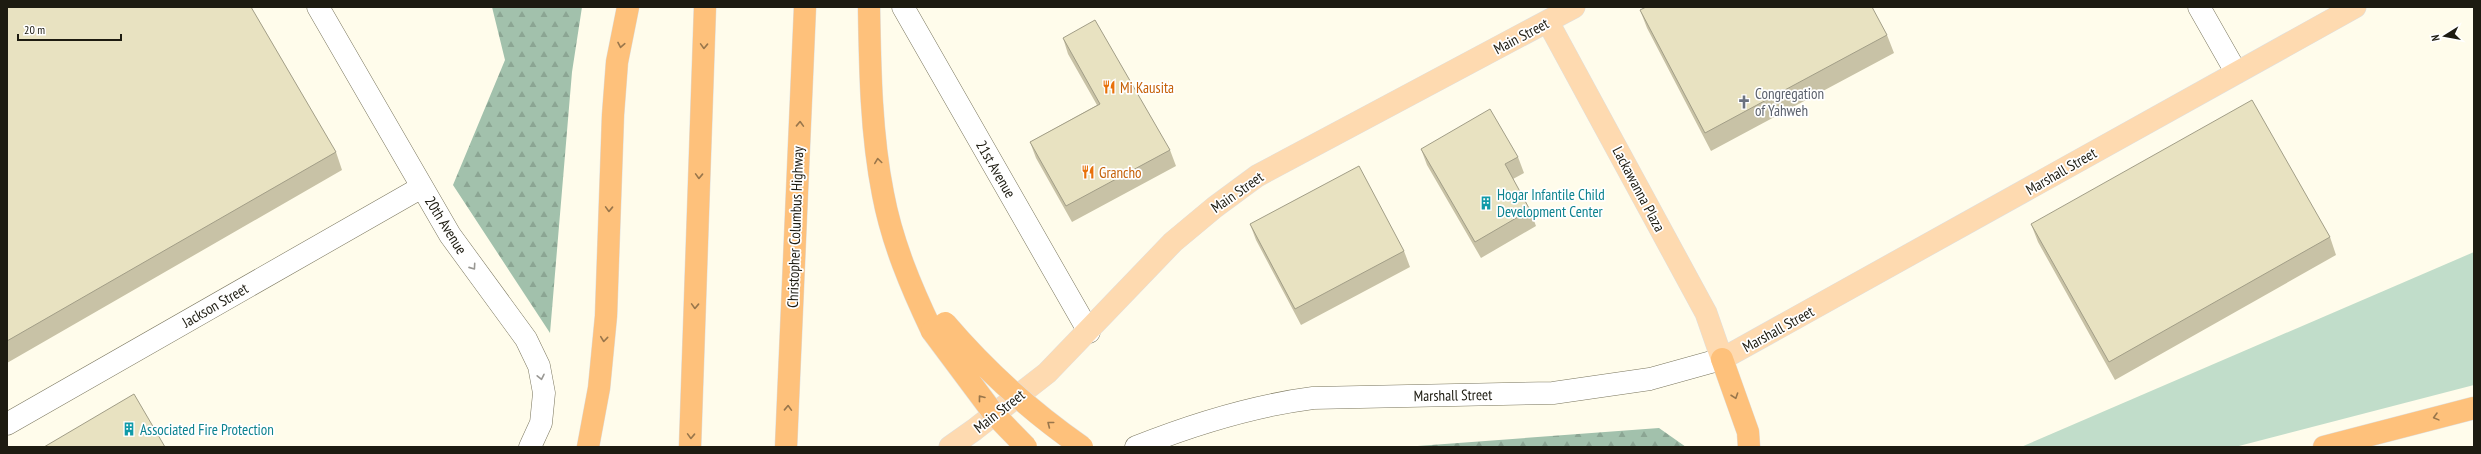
<svg xmlns="http://www.w3.org/2000/svg" width="2481" height="454" viewBox="0 0 2481 454" font-family="'PT Sans Narrow',sans-serif">
  <style>
    .grass { fill: #c1ddca }
    .forest { fill: url(#forest-firs) }
    .lines { fill: none; stroke-linecap: round; stroke-linejoin: round }
    .minor-casing { stroke: #7a765e; stroke-width: 23 }
    .tertiary-casing { stroke: #7a765e; stroke-width: 23 }
    .primary-casing { stroke: #dfdfde; stroke-width: 23 }
    .motorway-casing { stroke: #dfdfde; stroke-width: 23 }
    .minor { stroke: #fff; stroke-width: 22 }
    .tertiary { stroke: #fff; stroke-width: 22 }
    .primary { stroke: #fedab0; stroke-width: 22 }
    .motorway { stroke: #fec17b; stroke-width: 22 }
    .motorway-bridge-casing { stroke: #dfdfde; stroke-width: 23; stroke-linecap: butt }
    .motorway-bridge { stroke: #fec17b; stroke-width: 22 }
    .wall { fill: #c8c2a6 }
    .building { fill: #e8e2c1; stroke: #a29e87 }
    .oneway { stroke: #99764b }
    .oneway2 { stroke: #999894 }
    .labels { text-anchor: middle; dominant-baseline: central; stroke-width: 3.5; stroke-linejoin: round; paint-order: stroke }
    .street-label { font-size: 15px; fill: #1d1b11; stroke: #fff }
    .food-label { font-size: 15px; fill: #c56008; stroke: #fff; text-anchor: start }
    .worship-label { font-size: 15px; fill: #5b616d; stroke: #fff; text-anchor: start }
    .culture-label { font-size: 15px; fill: #0d838f; stroke: #fff; text-anchor: start }
  </style>
  <defs>
    <pattern id="forest-firs" width="22" height="20" patternUnits="userSpaceOnUse"><rect width="22" height="20" fill="#a2c1ac"/><path d="M5 1l3.5 6h-7zM16 11l3.5 6h-7z" fill="#8ba593"/></pattern>
  </defs>
  <rect width="100%" height="100%" fill="#fffceb"/>
  <path class="grass" d="M 2474,252 L 2474,385 L 2235,447 L 2021,447 Z"/>
  <path class="forest" d="M 492,7 L 582,7 L 572,72 L 550,333 L 453,185 L 505,60 Z
    M 1659,428 L 1686,447 L 1404,447 Z"/>
  <g class="lines">
    <g class="minor-casing">
      <path id="minor" d="M 318,7 L 450,235 L 526,339 L 539,366 L 544,393 L 541,423 L 530,447
        M 2199,7 L 2236,72
        M 7,424 L 422,187"/>
    </g>
    <g class="tertiary-casing">
      <path id="tertiary" d="M 903,7 L 1089,332
        M 1136,447 C 1194,424 1251,406 1313,398 L 1553,393 L 1650,379 L 1722,359"/>
    </g>
    <g class="primary-casing">
      <path id="primary" d="M 1548,22 L 1706,313 L 1722,359 L 2355,7
        M 950,447 L 974,430 L 1047,373 L 1173,242 L 1215,207 L 1257,176 L 1574,7"/>
    </g>
    <g class="motorway-casing">
      <path id="motorway" d="M 869,7 C 870,69 871,134 883,194 C 892,242 911,287 932,331
        M 1722,359 L 1748,432 L 1749,447
        M 588,447 L 599,388 L 606,316 L 613,115 L 617,62 L 628,7
        M 690,447 L 705,7
        M 786,447 L 805,7
        M 2324,447 L 2474,408"/>
    </g>
    <use href="#minor" class="minor"/>
    <use href="#tertiary" class="tertiary"/>
    <use href="#primary" class="primary"/>
    <use href="#motorway" class="motorway"/>
    <g class="motorway-bridge-casing">
      <path id="motorway-bridge" d="M 945,323 C 986,371 1030,411 1082,447
        M 932,331 L 994,414 L 1026,447"/>
    </g>
    <use href="#motorway-bridge" class="motorway-bridge"/>
  </g>
  <path class="wall" d="M 7,7 L 336,152 L 342,170 L 7,363 Z
    M 1640,10 L 1887,35 L 1894,53 L 1711,151 L 1647,28 Z
    M 1063,38 L 1170,150 L 1176,166 L 1072,222 L 1036,158 L 1030,142 L 1097,105 L 1068,54 Z
    M 1421,149 L 1518,157 L 1524,173 L 1513,179 L 1530,210 L 1536,226 L 1481,258 L 1427,165 Z
    M 1250,224 L 1404,251 L 1410,267 L 1301,325 L 1256,240 Z
    M 2031,224 L 2330,237 L 2336,255 L 2115,380 L 2038,242 Z"/>
  <path class="building" d="M 7,7 L 251,7 L 336,152 L 7,341 Z
    M 1646,7 L 1872,7 L 1887,35 L 1705,133 L 1640,10 Z
    M 1095,20 L 1170,150 L 1066,206 L 1030,142 L 1100,104 L 1063,38 Z
    M 2252,100 L 2330,237 L 2109,362 L 2031,224 Z
    M 1490,109 L 1518,157 L 1505,164 L 1530,210 L 1475,242 L 1421,149 Z
    M 1359,166 L 1404,251 L 1295,309 L 1250,224 Z
    M 134,394 L 165,447 L 44,447 Z"/>
  <defs><path id="oneway-chevron" d="M-2-3.5L2.5 0L-2 3.5" fill="none" stroke-width="1.6" stroke-linecap="round" stroke-linejoin="round"/></defs>
  <g class="oneway">
    <use href="#oneway-chevron" transform="translate(621 45) rotate(101)"/>
    <use href="#oneway-chevron" transform="translate(704 46) rotate(92)"/>
    <use href="#oneway-chevron" transform="translate(800 124) rotate(-88)"/>
    <use href="#oneway-chevron" transform="translate(878 161) rotate(-98)"/>
    <use href="#oneway-chevron" transform="translate(699 176) rotate(92)"/>
    <use href="#oneway-chevron" transform="translate(609 209) rotate(92)"/>
    <use href="#oneway-chevron" transform="translate(695 306) rotate(92)"/>
    <use href="#oneway-chevron" transform="translate(604 339) rotate(96)"/>
    <use href="#oneway-chevron" transform="translate(1735 396) rotate(71)"/>
    <use href="#oneway-chevron" transform="translate(981 398) rotate(-128)"/>
    <use href="#oneway-chevron" transform="translate(788 408) rotate(-88)"/>
    <use href="#oneway-chevron" transform="translate(2436 417) rotate(165)"/>
    <use href="#oneway-chevron" transform="translate(1050 424) rotate(-142)"/>
    <use href="#oneway-chevron" transform="translate(691 436) rotate(92)"/>
  </g>
  <g class="oneway2">
    <use href="#oneway-chevron" transform="translate(473 267) rotate(55)"/>
    <use href="#oneway-chevron" transform="translate(541 377) rotate(78)"/>
  </g>
  <defs>
    <g id="restaurant-bare" transform="scale(1.08)"><path d="M-5-6h1v4h1v-4h1v4h1v-4h1v5L-1.5 .5V6h-2V.5L-5-1ZM5-6V6H3V1.5H1.5Q1.5-4 5-6Z" fill="#e8710a" stroke="#fff" stroke-width="2.5" paint-order="stroke"/></g>
    <g id="church-bare" transform="scale(1.08)"><path d="M-1.2-6h2.4v3.5h3.3v2.4h-3.3V6h-2.4V-.1h-3.3v-2.4h3.3Z" fill="#6b7280" stroke="#fff" stroke-width="2.5" paint-order="stroke"/></g>
    <g id="building-bare" transform="scale(1.08)"><path d="M-4-6H4V6H1V3H-1V6H-4ZM-2.5-4.3h1.7v1.8h-1.7ZM.8-4.3h1.7v1.8H.8ZM-2.5-1h1.7V.8h-1.7ZM.8-1h1.7V.8H.8Z" fill="#0f9aa8" stroke="#fff" stroke-width="2.5" paint-order="stroke"/></g>
  </defs>
  <g fill-rule="evenodd">
    <use href="#restaurant-bare" x="1109" y="87"/>
    <use href="#church-bare" x="1744" y="102"/>
    <use href="#restaurant-bare" x="1088" y="172"/>
    <use href="#building-bare" x="1486" y="203"/>
    <use href="#building-bare" x="129" y="429"/>
  </g>
  <g class="labels">
    <g class="street-label">
      <text transform="translate(1521 36) rotate(-28)">Main Street</text>
      <text transform="translate(996 169) rotate(60)">21st Avenue</text>
      <text transform="translate(2061 171) rotate(-30)">Marshall Street</text>
      <text transform="translate(1639 189) rotate(62)">Lackawanna Plaza</text>
      <text transform="translate(1237 192) rotate(-35)">Main Street</text>
      <text transform="translate(446 225) rotate(58)">20th Avenue</text>
      <text transform="translate(795 227) rotate(-88)">Christopher Columbus Highway</text>
      <text transform="translate(215 305) rotate(-30)">Jackson Street</text>
      <text transform="translate(1778 329) rotate(-29)">Marshall Street</text>
      <text transform="translate(1453 395) rotate(-1)">Marshall Street</text>
      <text transform="translate(999 411) rotate(-38)">Main Street</text>
    </g>
    <g class="food-label">
      <text x="1120" y="87">Mi Kausita</text>
      <text x="1099" y="172">Grancho</text>
    </g>
    <g class="worship-label">
      <text x="1755" y="93">Congregation<tspan x="1755" dy="17">of Yahweh</tspan></text>
    </g>
    <g class="culture-label">
      <text x="1497" y="194">Hogar Infantile Child<tspan x="1497" dy="17">Development Center</tspan></text>
      <text x="140" y="429">Associated Fire Protection</text>
    </g>
  </g>
  <rect width="2481" height="454" fill="none" stroke="#1d1b11" stroke-width="16"/>
  <g transform="translate(2445 36) rotate(259)" stroke="#ffffff" stroke-width="3" paint-order="stroke">
  <path d="M0-3L7 15L0 10L-7 15Z" fill="#1d1b11"/>
  <text y="-6" font-size="11" font-weight="bold" text-anchor="middle" fill="#1d1b11">N</text>
  </g>
  <path d="M18 34v6h103v-6" fill="none" stroke="#1d1b11" stroke-width="2"/>
  <text x="24" y="34" font-size="12" fill="#1d1b11" stroke="#ffffff" stroke-width="3" paint-order="stroke">20 m</text>
</svg>
